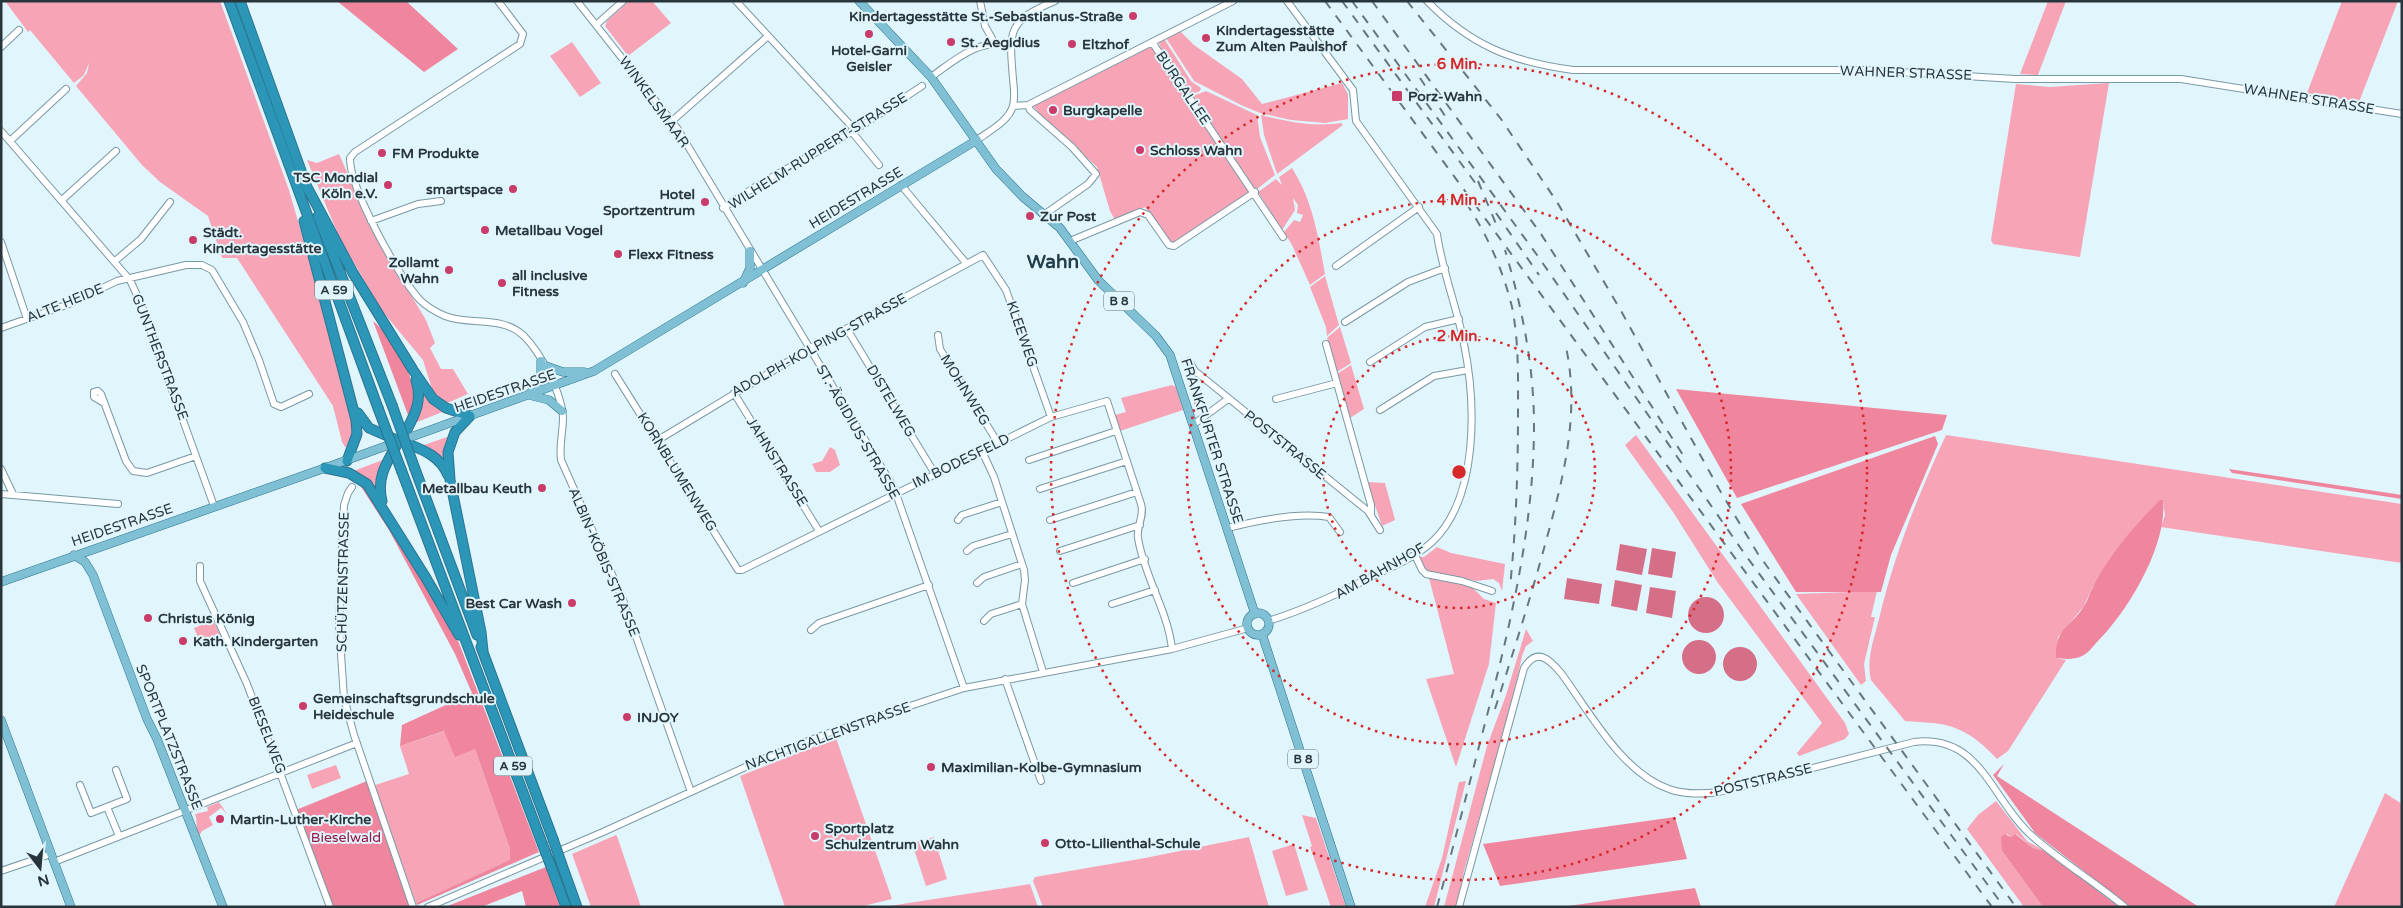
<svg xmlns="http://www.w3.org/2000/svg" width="2403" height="908" viewBox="0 0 2403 908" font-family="'Varela Round',sans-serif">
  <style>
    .green { fill: #f7a5b6 }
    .forest { fill: #ef869e }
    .water { fill: #d46f87 }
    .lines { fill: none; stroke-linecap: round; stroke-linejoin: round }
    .minor-casing { stroke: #7998a5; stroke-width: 8 }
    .major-casing { stroke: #2b748d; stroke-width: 9 }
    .highway-casing { stroke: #2b748d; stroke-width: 11 }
    .minor { stroke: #fff; stroke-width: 6 }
    .major { stroke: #80c0d5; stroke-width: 8 }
    .highway { stroke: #2c96b9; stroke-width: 9 }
    .rail { stroke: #67767c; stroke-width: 2; stroke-dasharray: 9 9; stroke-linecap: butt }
    .highway-bridge-casing { stroke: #2b748d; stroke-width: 11; stroke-linecap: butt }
    .highway-bridge { stroke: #2c96b9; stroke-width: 9 }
    .ring { fill: none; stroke: #d62828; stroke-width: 2.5; stroke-dasharray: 2.5 5 }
    .poi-dot { fill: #c93b68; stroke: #e1f5fd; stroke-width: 2 }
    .labels { text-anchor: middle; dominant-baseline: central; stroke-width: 4; stroke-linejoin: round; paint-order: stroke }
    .shield { fill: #e1f5fd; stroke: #606f74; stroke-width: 1 }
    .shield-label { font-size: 12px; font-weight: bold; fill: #28353a }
    .poi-label { font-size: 14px; font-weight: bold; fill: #28353a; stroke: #e1f5fd; text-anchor: start }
    .street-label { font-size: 14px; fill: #28353a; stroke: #e1f5fd }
    .park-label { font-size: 14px; fill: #941845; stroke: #e1f5fd }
    .district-label { font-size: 19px; font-weight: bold; fill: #223e4a; stroke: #e1f5fd }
    .centre { fill: #d62828; stroke: #e1f5fd; stroke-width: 2.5 }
    .ring-label { font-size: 15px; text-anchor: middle; font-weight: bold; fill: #d62828; stroke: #e1f5fd; stroke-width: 4; stroke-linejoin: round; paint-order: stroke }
  </style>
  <rect width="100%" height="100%" fill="#e1f5fd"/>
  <path class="green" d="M 5,1 L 220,1 L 289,190 L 350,402 L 353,439 L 350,446 L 345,447 L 342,442 L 333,406 L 237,258 L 222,258 L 208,216 L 160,182 L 142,165 L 76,86 L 87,73 L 89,63 L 84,75 L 74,83 L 30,30 L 28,32 Z
    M 629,1 L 652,1 L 671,23 L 628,56 L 605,26 L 607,21 Z
    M 2048,1 L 2066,1 L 2038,75 L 2020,74 Z
    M 2342,1 L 2398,1 L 2359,102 L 2307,93 Z
    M 1180,31 L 1194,45 L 1242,79 L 1262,104 L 1342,83 L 1348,94 L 1348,119 L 1325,123 L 1291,120 L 1260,113 L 1241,105 L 1194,81 L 1166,38 Z
    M 1163,37 L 1191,81 L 1201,88 L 1200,91 L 1191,95 L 1163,53 L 1158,41 Z
    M 572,42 L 601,83 L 580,97 L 550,56 Z
    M 1151,46 L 1249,192 L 1175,243 L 1171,242 L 1145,207 L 1115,220 L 1110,211 L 1097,167 L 1046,121 L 1033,106 Z
    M 2109,83 L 2080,257 L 1993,244 L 1991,240 L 2016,84 L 2050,87 Z
    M 1206,91 L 1257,115 L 1260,137 L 1275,175 L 1256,190 L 1252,186 L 1193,96 Z
    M 1261,115 C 1288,122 1314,127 1341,123 L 1343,125 L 1277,174 L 1264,135 Z
    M 339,154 L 373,232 L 426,320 L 435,343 L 430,348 L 441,369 L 453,369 L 468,394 L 445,404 L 433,392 L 423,360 L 383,312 L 340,239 L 307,160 L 317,163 Z
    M 1292,168 C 1313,201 1318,236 1325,274 L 1310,285 L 1292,245 L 1284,232 L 1294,220 L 1300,222 L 1303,215 L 1297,213 L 1298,205 L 1293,198 L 1295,210 L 1282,230 L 1258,192 L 1276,179 L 1282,185 L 1279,177 Z
    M 1325,276 L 1339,325 L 1327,336 L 1326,327 L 1310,287 Z
    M 1340,327 L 1351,363 L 1337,372 L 1327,338 Z
    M 1351,365 L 1364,409 L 1350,418 L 1337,374 Z
    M 1172,385 L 1176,387 L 1183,410 L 1120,431 L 1115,415 L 1126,412 L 1121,398 Z
    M 422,392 L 429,401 L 445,411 L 412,424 Z
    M 1636,435 L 1845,723 L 1849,734 L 1845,739 L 1799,756 L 1797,753 L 1822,723 L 1718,583 L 1673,512 L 1625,445 Z
    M 1946,435 L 2402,504 L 2402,563 L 2161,527 L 2165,515 L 2163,501 L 2092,588 L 2084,606 L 2058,637 L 2056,658 L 2066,660 L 2008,751 L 1997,759 C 1978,739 1962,726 1933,723 C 1923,722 1914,722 1905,721 L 1871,680 C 1866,659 1874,639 1879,619 C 1894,555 1918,495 1946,435 Z
    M 450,436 L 444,462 L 421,446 Z
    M 830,447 L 835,450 L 840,465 L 830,472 L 816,472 L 812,464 L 822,461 Z
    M 385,459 L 377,476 L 375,490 L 351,472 Z
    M 1367,482 L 1385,483 L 1395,520 L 1382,526 Z
    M 1437,547 L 1451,553 L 1505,564 L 1502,591 L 1499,583 L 1493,579 L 1477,581 L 1427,571 L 1419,557 L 1424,557 Z
    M 1429,578 L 1471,586 L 1484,599 L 1496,603 L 1489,664 L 1456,767 L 1426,679 L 1454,674 Z
    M 1877,591 L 1871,617 L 1875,617 L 1864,664 L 1866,681 L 1861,685 L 1796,594 Z
    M 213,620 L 222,639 L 202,647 L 194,628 Z
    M 1526,629 L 1533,641 L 1526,646 L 1522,656 L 1512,704 L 1464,871 L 1457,907 L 1444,907 L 1487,746 L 1506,695 Z
    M 445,731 L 475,749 L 510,849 L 511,860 L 416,903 L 372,786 L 409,774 L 400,746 Z
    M 836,738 L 892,899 L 859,907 L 785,907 L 740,776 Z
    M 336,765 L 341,778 L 312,789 L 307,775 Z
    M 1466,781 L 1434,907 L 1425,907 L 1442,858 L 1459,782 Z
    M 2385,793 L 2402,804 L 2402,907 L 2334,907 Z
    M 1996,801 L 2027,841 L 2045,851 L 2033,848 L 2016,834 L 2011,837 L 2007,834 L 2002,851 L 2043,907 L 2024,907 L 1967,829 L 1978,815 Z
    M 219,802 L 227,814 L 221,808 L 209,817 L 213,825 L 202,831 L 199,836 C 195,826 198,822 195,814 L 208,811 L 207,807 Z
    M 1302,815 L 1316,818 L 1346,907 L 1331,907 L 1310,847 L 1312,846 Z
    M 616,835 L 617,836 L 641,907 L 591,907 L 572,854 Z
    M 934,837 L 947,879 L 926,886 L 912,843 Z
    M 1249,837 L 1269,907 L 1043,907 L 1033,881 L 1035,877 L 1145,858 Z
    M 1294,844 L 1308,890 L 1286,896 L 1272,851 Z
    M 1030,884 L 1038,907 L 883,907 Z"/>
  <path class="forest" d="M 337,1 L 406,1 L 458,49 L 424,72 Z
    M 373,321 C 392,336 416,376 414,401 C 414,406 410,411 408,415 Z
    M 1676,389 L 1947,415 L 1942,430 L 1737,498 Z
    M 1935,436 L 1938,444 L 1891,555 L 1881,592 L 1796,592 L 1741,504 Z
    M 2229,469 L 2402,495 L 2402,499 L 2232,473 Z
    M 356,479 L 373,497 L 459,643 L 539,852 L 417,905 L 416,903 L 510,860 L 510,849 L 475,749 L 455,757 L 444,731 L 400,746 L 402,725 L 472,693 L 455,654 L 389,530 Z
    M 2160,500 L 2163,500 C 2168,545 2127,613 2096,643 C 2092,648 2087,654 2082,656 C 2073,660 2065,659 2056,658 C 2055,626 2071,628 2084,606 C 2088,601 2089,594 2092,589 C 2109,555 2134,526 2160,500 Z
    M 2004,764 L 1997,776 L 2199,907 L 2130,907 L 2035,833 L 1993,775 Z
    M 367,781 L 411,907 L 333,907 L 296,810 Z
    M 1675,817 L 1687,859 L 1500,886 L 1483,844 Z
    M 2004,834 L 2011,837 L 2015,834 L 2033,848 L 2045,851 L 2119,907 L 2043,907 L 2002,851 L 2001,837 Z
    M 546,867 L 560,907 L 526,907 L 522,891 L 481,907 L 445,907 Z
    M 1695,888 L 1701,907 L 1561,907 Z"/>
  <path class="water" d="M 1620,544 L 1647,549 L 1642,575 L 1616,570 Z
    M 1652,548 L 1676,552 L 1672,578 L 1648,574 Z
    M 1567,578 L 1602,584 L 1599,604 L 1564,599 Z
    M 1615,580 L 1642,585 L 1637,611 L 1611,606 Z
    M 1650,587 L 1676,591 L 1672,618 L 1646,613 Z
    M1688 615a18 18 0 1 1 36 0a18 18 0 1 1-36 0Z
    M1682 657a17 17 0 1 1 34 0a17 17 0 1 1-34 0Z
    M1723 664a17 17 0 1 1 34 0a17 17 0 1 1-34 0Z"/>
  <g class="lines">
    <g class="minor-casing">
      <path id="minor" d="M 498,1 L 523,34 L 520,44 L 355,152 L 350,158 C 349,187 399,278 420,300 C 427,307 436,312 445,316 C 472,326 502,315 524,336 C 541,353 562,394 563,418 C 563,432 559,445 561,460 L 622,597 L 691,792
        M 577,1 L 677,128 L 894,488 L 964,688
        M 736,1 L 855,130
        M 980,1 L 985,26 L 994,42
        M 1427,1 C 1470,45 1512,62 1573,70 L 1866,70 L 2015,79 L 2181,79 L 2402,114
        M 596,25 L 623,1
        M 1152,42 L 1283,237
        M 1,47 L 19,30
        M 931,77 C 955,60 979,38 1010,45
        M 1028,105 L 1030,110 L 1072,147 L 1096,174 L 1088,184 L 1045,214
        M 1013,106 L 1028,105 L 1233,1
        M 672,121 L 767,37
        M 1,131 L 130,280 L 141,304 L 214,506
        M 852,132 L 879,165
        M 977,140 C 989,131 1008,122 1013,106 C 1015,98 1014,87 1013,79 C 1009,31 1007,21 1055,1
        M 10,141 L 66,89
        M 901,185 L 966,263
        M 62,200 L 116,151
        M 723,208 L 758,185 L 852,132 L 922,86
        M 371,221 L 418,204 L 441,201
        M 1070,241 L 1140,212 L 1148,215 L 1169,245 L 1174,246 L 1255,192
        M 1,242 L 27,319
        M 115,261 L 141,239 L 170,202
        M 1336,266 L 1419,207
        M 1345,322 L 1408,282 L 1445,268
        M 1,328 L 69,304 L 117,281 L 186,265 L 202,265 L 212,270 L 243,322 L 259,360 L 274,404 L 281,407 L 309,394
        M 847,329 L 935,474
        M 938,335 L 940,349 L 998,443
        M 1326,344 L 1371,505 L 1371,514
        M 1189,361 L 1195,371 L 1368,511 L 1380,530
        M 1370,362 L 1425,327 L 1459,319
        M 615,374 L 738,570 L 742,570 L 1051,417 L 1107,401 L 1141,504 C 1145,516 1136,526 1138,538 C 1144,576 1168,611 1172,649
        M 734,393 L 819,531
        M 1276,399 L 1337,383
        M 104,403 L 94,397 L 94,392 L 98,391 L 101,394 L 126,461 L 133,471 L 147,473 L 196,456
        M 1380,410 L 1434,376 L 1468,370
        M 1194,424 L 1228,399
        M 658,440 L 809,349 L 983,255 L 1006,290 L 1051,417
        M 982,451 L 994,477 L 1024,570 L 1025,580 L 1022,604 L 1043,672
        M 1029,460 L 1116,431
        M 1,469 L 13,494
        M 352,487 L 348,493 L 344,505 L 339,625 L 344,698 L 354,735 L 413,907
        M 1040,489 L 1127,461
        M 1,494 L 118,504
        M 958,520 L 962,515 L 1002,502
        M 1050,520 L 1137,492
        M 1228,528 C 1259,520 1298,512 1329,517 L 1340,532
        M 967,551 L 973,546 L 1012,534
        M 1060,551 L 1140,525
        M 1415,555 L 1422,570 L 1426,574 L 1462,581 L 1492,591
        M 200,566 L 200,581 L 247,684 L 330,907
        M 977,583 L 984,577 L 1022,564
        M 1073,583 L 1145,559
        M 1112,604 L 1155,590
        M 984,621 L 991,614 L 1022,604
        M 1268,621 C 1304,610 1336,595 1369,578 C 1390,568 1414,558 1432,542 C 1479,498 1476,403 1464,344 C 1457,307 1442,271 1437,234 L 1356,121 L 1353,90 L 1287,1
        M 811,630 L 819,623 L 929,585
        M 1005,679 L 1041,781
        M 80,785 L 91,813 L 127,799 L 116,770
        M 107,807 L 119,836
        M 54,862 L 357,743
        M 1,871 L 51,854
        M 428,907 L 603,832 L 763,759 L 826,734 L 964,688 L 1172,649 L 1248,628
        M 1459,907 L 1524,668 C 1537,647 1549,659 1561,673 C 1589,711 1622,773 1669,789 C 1685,795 1702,794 1719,792 L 1914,742 C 1981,734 1991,799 2031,835 C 2060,861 2095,882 2125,907"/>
    </g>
    <g class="major-casing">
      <path id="major" d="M 859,1 L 931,77 L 996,169 L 1023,197 L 1060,228 L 1098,280 L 1156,336 L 1170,355 L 1255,614
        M 743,283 L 750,268 L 750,251
        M 543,365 L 563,372 L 584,372
        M 529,395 L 541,379 L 541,361
        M 529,395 L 549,400 L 562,411
        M 74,555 L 85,562 L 93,575 L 147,719 L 157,739 L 223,907
        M 1,582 L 325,468 L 594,371 L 977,140
        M1247 624a11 11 0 1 1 22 0a11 11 0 1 1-22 0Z
        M 1262,634 L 1351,907
        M 1,720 L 71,907"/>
    </g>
    <g class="highway-casing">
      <path id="highway" d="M 229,1 L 378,408
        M 240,1 L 308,190
        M 307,187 L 353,273 L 413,370 L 433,399 L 446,408 L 470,416 L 455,432 L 448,452 L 450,480 L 481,632 L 483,651
        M 318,216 L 392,405
        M 304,221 L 356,420 L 357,434 L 347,461
        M 416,380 C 424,405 411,420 401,441 C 420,449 439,454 448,475
        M 358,413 L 369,428 L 399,441 C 387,462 376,477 382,501
        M 325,468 L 349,473 L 367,484 L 426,578 L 459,635
        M 415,469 L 477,635
        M 402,472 L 542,843
        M 481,647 L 553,839
        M 562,865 L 577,907
        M 552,869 L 566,907"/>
    </g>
    <use href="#minor" class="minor"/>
    <use href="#major" class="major"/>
    <use href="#highway" class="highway"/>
    <path class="rail" d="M 1325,1 L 1992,907
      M 1342,1 L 1479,188
      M 1352,1 L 1537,255 L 1744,553 L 2004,907
      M 1372,1 L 1541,234 L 1683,455
      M 1407,1 L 1501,119 L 1557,202 L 1620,309 L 1719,489 L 1758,554 L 2016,907
      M 1420,78 L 1449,122
      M 1478,181 L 1499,231
      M 1466,203 C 1487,234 1503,270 1512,307 C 1519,342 1518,378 1518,413 C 1518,471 1516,529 1510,587
      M 1496,213 L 1539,275
      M 1495,709 C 1513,653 1531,597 1546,541 C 1564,476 1580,413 1566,347
      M 1437,907 C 1453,848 1468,789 1483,731 C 1509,631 1534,529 1534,425 C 1534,366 1522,307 1505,250"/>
    <g class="highway-bridge-casing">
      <path id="highway-bridge" d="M 392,405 L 415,469
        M 378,408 L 402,472
        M 553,839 L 562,865
        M 542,843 L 552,869"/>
    </g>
    <use href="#highway-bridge" class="highway-bridge"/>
  </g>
  <g class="ring">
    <circle cx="1459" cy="472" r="136"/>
    <circle cx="1459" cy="472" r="272"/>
    <circle cx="1459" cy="472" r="408"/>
  </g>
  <g class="poi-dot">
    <circle cx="1133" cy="16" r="5"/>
    <circle cx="869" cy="34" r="5"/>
    <circle cx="1206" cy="38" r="5"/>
    <circle cx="951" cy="42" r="5"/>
    <circle cx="1072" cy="44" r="5"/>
    <rect x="1391" y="90" width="12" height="12" rx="2.5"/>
    <circle cx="1053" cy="110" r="5"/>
    <circle cx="1140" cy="150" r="5"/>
    <circle cx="382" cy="153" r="5"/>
    <circle cx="388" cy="185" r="5"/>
    <circle cx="513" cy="189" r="5"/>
    <circle cx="705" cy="202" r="5"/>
    <circle cx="1030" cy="216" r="5"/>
    <circle cx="485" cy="230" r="5"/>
    <circle cx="193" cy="240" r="5"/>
    <circle cx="618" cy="254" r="5"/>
    <circle cx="449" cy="270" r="5"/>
    <circle cx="502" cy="283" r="5"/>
    <circle cx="542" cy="488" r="5"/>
    <circle cx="572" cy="603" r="5"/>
    <circle cx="148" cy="618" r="5"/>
    <circle cx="183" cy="641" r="5"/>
    <circle cx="303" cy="706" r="5"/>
    <circle cx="627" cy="717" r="5"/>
    <circle cx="931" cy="767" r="5"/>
    <circle cx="220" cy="819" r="5"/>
    <circle cx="815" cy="836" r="5"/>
    <circle cx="1045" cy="843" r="5"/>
  </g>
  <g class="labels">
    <g class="shield">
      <rect x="315" y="280.5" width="38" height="19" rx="4"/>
      <rect x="1104" y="291.5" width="30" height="19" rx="4"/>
      <rect x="1288" y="749.5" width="30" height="19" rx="4"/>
      <rect x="494" y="756.5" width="38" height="19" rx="4"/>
    </g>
    <g class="shield-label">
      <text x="334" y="290">A 59</text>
      <text x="1119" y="301">B 8</text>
      <text x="1303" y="759">B 8</text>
      <text x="513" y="766">A 59</text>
    </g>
    <g class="poi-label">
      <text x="1123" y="16" text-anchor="end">Kindertagesstätte St.-Sebastianus-Straße</text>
      <text x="1216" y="30">Kindertagesstätte<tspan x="1216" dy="16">Zum Alten Paulshof</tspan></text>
      <text x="961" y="42">St. Aegidius</text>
      <text x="1082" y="44">Eltzhof</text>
      <text x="869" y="50" text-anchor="middle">Hotel-Garni<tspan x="869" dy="16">Geisler</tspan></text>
      <text x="1408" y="96">Porz-Wahn</text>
      <text x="1063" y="110">Burgkapelle</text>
      <text x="1150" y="150">Schloss Wahn</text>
      <text x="392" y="153">FM Produkte</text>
      <text x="378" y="177" text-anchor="end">TSC Mondial<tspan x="378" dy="16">Köln e.V.</tspan></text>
      <text x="503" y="189" text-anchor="end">smartspace</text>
      <text x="695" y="194" text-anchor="end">Hotel<tspan x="695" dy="16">Sportzentrum</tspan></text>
      <text x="1040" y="216">Zur Post</text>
      <text x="495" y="230">Metallbau Vogel</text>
      <text x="203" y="232">Städt.<tspan x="203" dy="16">Kindertagesstätte</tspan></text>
      <text x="628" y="254">Flexx Fitness</text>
      <text x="439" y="262" text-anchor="end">Zollamt<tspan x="439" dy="16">Wahn</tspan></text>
      <text x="512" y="275">all inclusive<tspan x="512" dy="16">Fitness</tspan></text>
      <text x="532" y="488" text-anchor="end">Metallbau Keuth</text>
      <text x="562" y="603" text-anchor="end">Best Car Wash</text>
      <text x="158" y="618">Christus König</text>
      <text x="193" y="641">Kath. Kindergarten</text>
      <text x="313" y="698">Gemeinschaftsgrundschule<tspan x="313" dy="16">Heideschule</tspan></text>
      <text x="637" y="717">INJOY</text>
      <text x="941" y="767">Maximilian-Kolbe-Gymnasium</text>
      <text x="230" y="819">Martin-Luther-Kirche</text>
      <text x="825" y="828">Sportplatz<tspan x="825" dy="16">Schulzentrum Wahn</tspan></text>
      <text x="1055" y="843">Otto-Lilienthal-Schule</text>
    </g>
    <g class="street-label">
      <text transform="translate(1906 73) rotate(2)">WAHNER STRASSE</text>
      <text transform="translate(1183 88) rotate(56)">BURGALLEE</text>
      <text transform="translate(2309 99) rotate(9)">WAHNER STRASSE</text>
      <text transform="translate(654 102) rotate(54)">WINKELSMAAR</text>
      <text transform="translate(818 151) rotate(-32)">WILHELM-RUPPERT-STRASSE</text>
      <text transform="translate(856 198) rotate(-31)">HEIDESTRASSE</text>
      <text transform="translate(65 303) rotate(-22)">ALTE HEIDE</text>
      <text transform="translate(1022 334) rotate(71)">KLEEWEG</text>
      <text transform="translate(819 345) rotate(-29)">ADOLPH-KOLPING-STRASSE</text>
      <text transform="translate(160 357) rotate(69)">GUNTHERSTRASSE</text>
      <text transform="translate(965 390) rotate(58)">MOHNWEG</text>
      <text transform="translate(505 391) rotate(-19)">HEIDESTRASSE</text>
      <text transform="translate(891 401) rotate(59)">DISTELWEG</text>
      <text transform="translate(858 432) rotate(60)">ST.-ÄGIDIUS-STRASSE</text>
      <text transform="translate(1212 441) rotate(72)">FRANKFURTER STRASSE</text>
      <text transform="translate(1285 445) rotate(39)">POSTSTRASSE</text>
      <text transform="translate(961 461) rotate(-26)">IM BODESFELD</text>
      <text transform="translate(777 462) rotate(58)">JAHNSTRASSE</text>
      <text transform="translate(677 472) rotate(58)">KORNBLUMENWEG</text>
      <text transform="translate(122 525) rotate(-19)">HEIDESTRASSE</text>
      <text transform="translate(604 562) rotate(67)">ALBIN-KÖBIS-STRASSE</text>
      <text transform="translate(1380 571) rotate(-29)">AM BAHNHOF</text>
      <text transform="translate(343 582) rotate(-89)">SCHÜTZENSTRASSE</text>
      <text transform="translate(267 735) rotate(69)">BIESELWEG</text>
      <text transform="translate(828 736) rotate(-20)">NACHTIGALLENSTRASSE</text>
      <text transform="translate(169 737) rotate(68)">SPORTPLATZSTRASSE</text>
      <text transform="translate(1763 780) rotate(-14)">POSTSTRASSE</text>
    </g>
    <g class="park-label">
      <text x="346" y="837">Bieselwald</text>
    </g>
    <g class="district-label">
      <text x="1053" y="262">Wahn</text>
    </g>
  </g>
  <circle cx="1459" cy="472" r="8" class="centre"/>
  <g class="ring-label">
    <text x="1459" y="69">6 Min.</text>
    <text x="1459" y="205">4 Min.</text>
    <text x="1459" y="341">2 Min.</text>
  </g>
  <rect width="2403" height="908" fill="none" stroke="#28353a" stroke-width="5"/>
  <g transform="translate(40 868) rotate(164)" stroke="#e1f5fd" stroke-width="4" paint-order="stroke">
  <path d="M0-4L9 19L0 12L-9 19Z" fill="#28353a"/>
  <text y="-8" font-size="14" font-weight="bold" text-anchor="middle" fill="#28353a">N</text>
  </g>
</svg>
